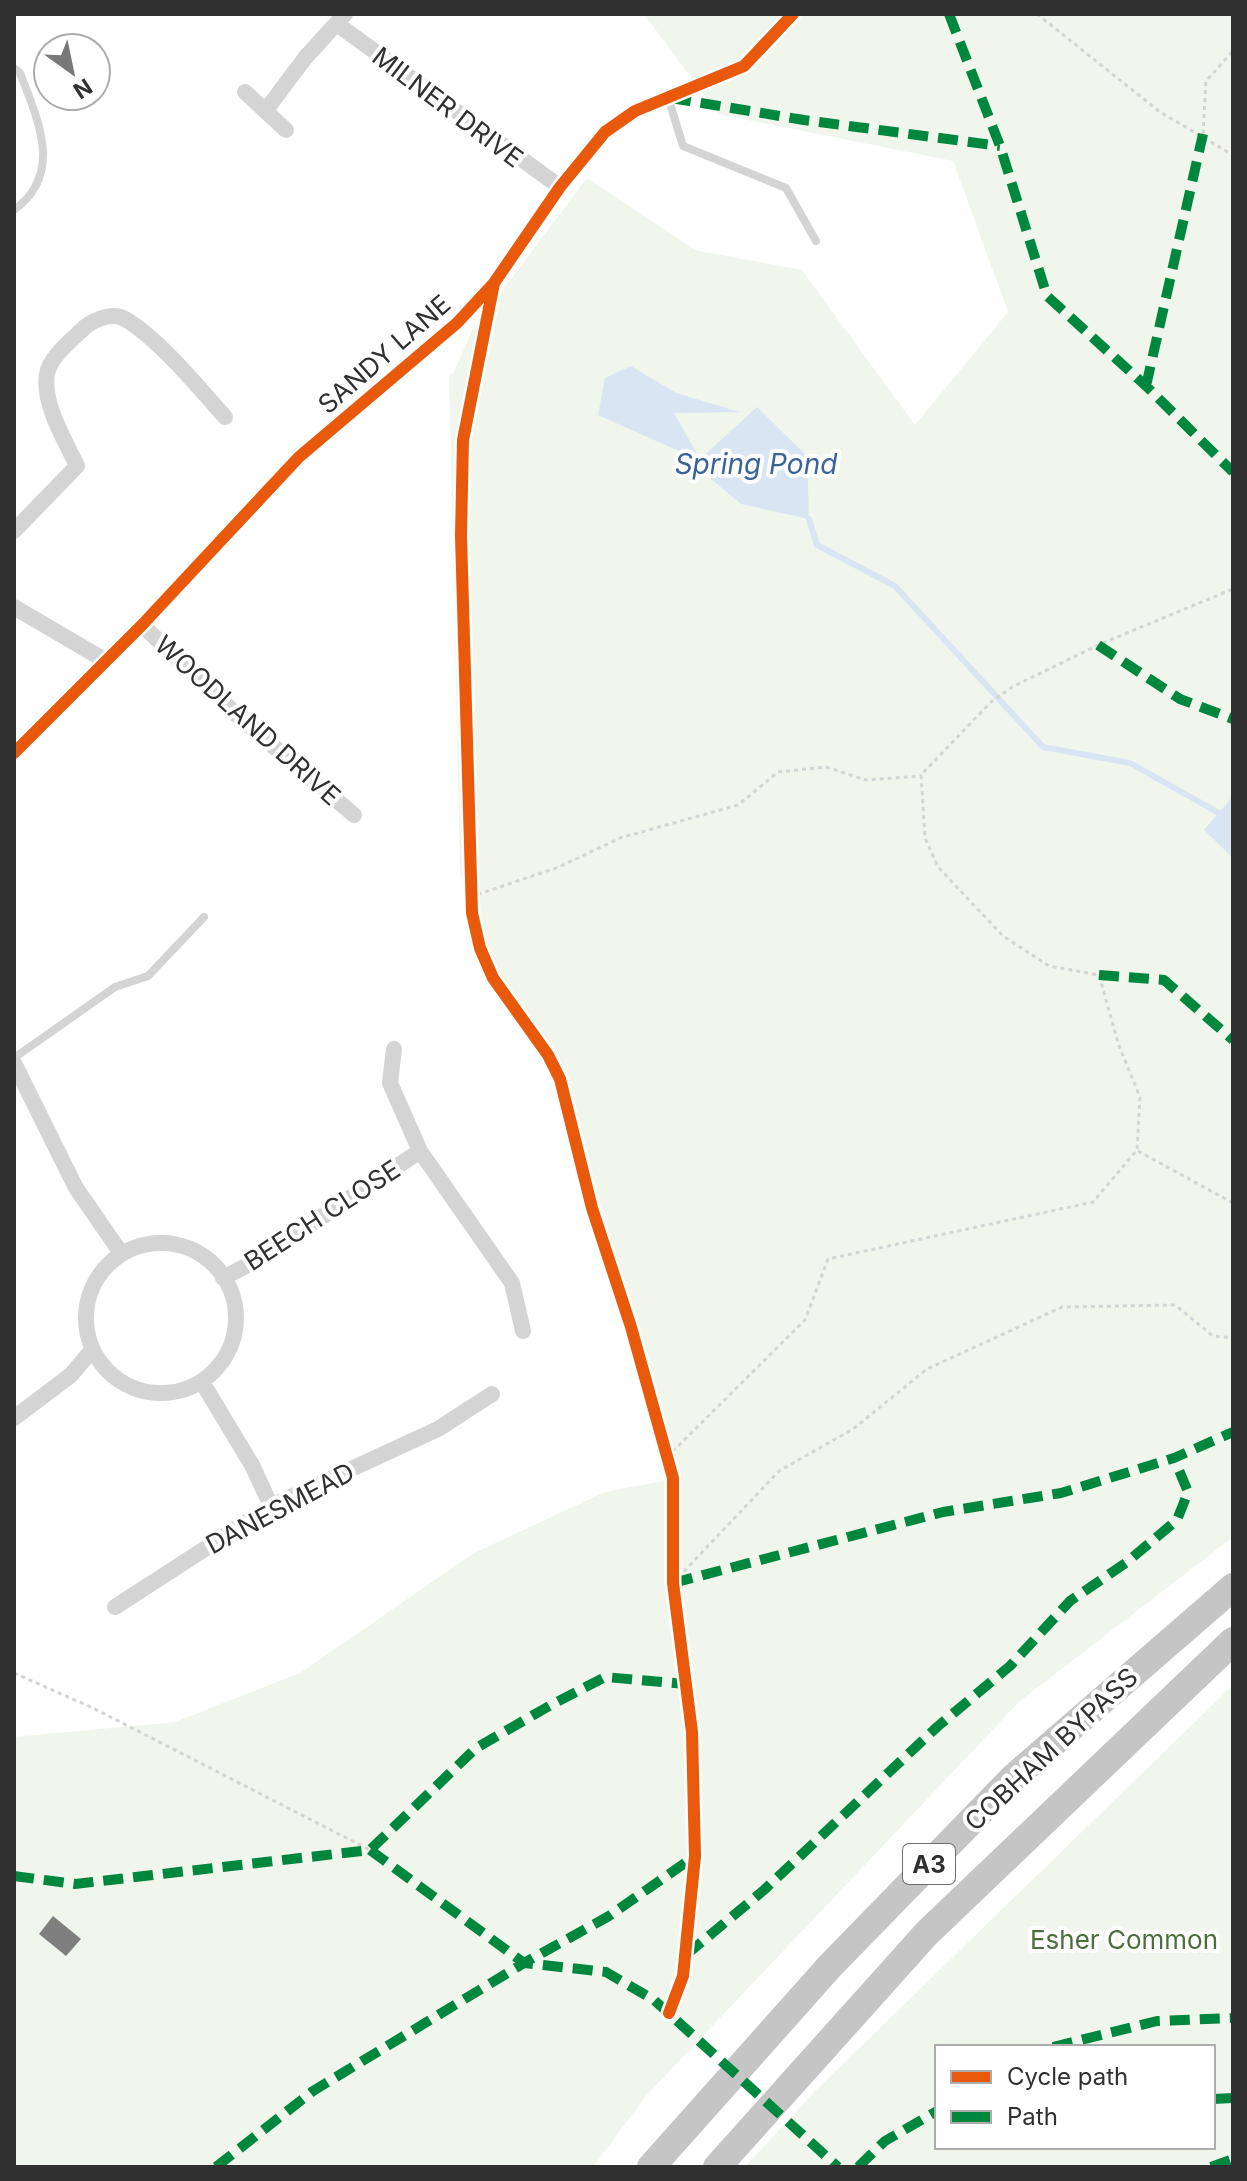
<svg xmlns="http://www.w3.org/2000/svg" width="1247" height="2181" viewBox="0 0 1247 2181" font-family="Inter,sans-serif">
  <style>
    .green { fill: #f0f6ec; fill-rule: evenodd }
    .water { fill: #d9e5f3 }
    .lines { fill: none; stroke-linecap: round; stroke-linejoin: round }
    .stream { stroke: #d9e5f3; stroke-width: 6 }
    .building { fill: #7f7f7f }
    .path { stroke: #d4d4d4; stroke-width: 3; stroke-dasharray: 4 4; stroke-linecap: butt }
    .service { stroke: #d4d4d4; stroke-width: 8 }
    .minor { stroke: #d4d4d4; stroke-width: 16 }
    .trunk { stroke: #c5c5c5; stroke-width: 28 }
    .quiet { stroke: #00873e; stroke-width: 10; stroke-dasharray: 20 10; stroke-linecap: butt }
    .cycleway-casing { stroke: #fff; stroke-width: 17 }
    .cycleway { stroke: #e8590c; stroke-width: 12 }
    .labels { text-anchor: middle; dominant-baseline: central; stroke-width: 8; stroke-linejoin: round; paint-order: stroke }
    .shield { fill: #fff; stroke: #6e6e6e; stroke-width: 2 }
    .shield-label { font-size: 24px; font-weight: bold; fill: #303030 }
    .street-label { font-size: 26px; fill: #303030; stroke: #fff }
    .park-label { font-size: 26px; fill: #4b6e3a; stroke: #fff }
    .water-label { font-size: 28px; font-style: italic; fill: #396497; stroke: #fff }
  </style>
  <rect width="100%" height="100%" fill="#fff"/>
  <path class="green" d="M 644,14 L 1233,14 L 1233,1537 L 1020,1701 L 646,2096 L 593,2167 L 14,2167 L 14,1737 L 175,1722 L 300,1673 L 474,1553 L 605,1492 L 669,1480 L 548,1064 L 493,991 L 471,940 L 460,868 L 449,376 L 454,372 L 472,331 L 587,178 L 695,250 L 802,270 L 915,425 L 1008,312 L 953,161 L 718,114 Z
    M 1233,1685 L 1233,2167 L 745,2167 L 814,2092 ZM 937,2047 L 1213,2047 L 1213,2147 L 937,2147 Z"/>
  <path class="water" d="M 631,366 L 676,393 L 740,412 L 674,413 L 700,459 L 757,407 L 807,456 L 809,519 L 741,504 L 694,465 L 699,460 L 598,415 L 605,378 Z
    M 1233,796 L 1233,858 L 1204,830 Z"/>
  <g class="lines">
    <path class="stream" d="M 809,519 L 817,545 L 895,586 L 1043,747 L 1130,763 L 1219,813"/>
  </g>
  <path class="building" d="M 53,1916 L 81,1939 L 66,1956 L 39,1934 Z"/>
  <g class="lines">
    <path class="path" d="M 1037,14 L 1160,112 L 1233,155
      M 1203,134 L 1206,81 L 1233,51
      M 470,897 L 559,867 L 620,838 L 738,805 L 778,772 L 826,767 L 866,780 L 921,776
      M 1138,1151 L 1233,1203
      M 667,1457 L 805,1320 L 828,1259 L 1093,1202 L 1137,1150 L 1140,1097 L 1118,1043 L 1099,975 L 1049,966 L 1003,936 L 938,867 L 925,838 L 921,775 L 991,702 L 1012,687 L 1098,645 L 1233,589
      M 673,1583 L 779,1471 L 853,1429 L 927,1369 L 1062,1307 L 1175,1305 L 1213,1336 L 1233,1338
      M 14,1673 L 93,1708 L 370,1850"/>
    <path class="service" d="M 14,68 L 20,73 C 38,120 64,174 14,210
      M 668,97 L 683,146 L 786,188 L 816,241
      M 14,1058 L 115,987 L 148,976 L 204,917"/>
    <path class="minor" d="M 337,24 L 560,187
      M 245,92 L 286,130
      M 266,110 L 305,58 L 345,14
      M 14,531 L 77,466 C 65,440 42,404 47,374 C 50,356 73,339 85,327 C 95,319 113,312 125,319 C 158,338 199,388 225,417
      M 14,607 L 106,661
      M 142,625 L 239,717 L 354,815
      M 14,753 L 142,625 L 299,457 L 457,323 L 494,283 L 560,187 L 605,132 L 635,111 L 744,66 L 793,14
      M 394,1049 L 390,1083 L 420,1151 L 512,1283 L 523,1331
      M 14,1063 L 76,1188 L 121,1253
      M86 1318a75 75 0 1 1 150 0a75 75 0 1 1-150 0Z
      M 223,1278 L 259,1259 L 420,1151
      M 202,1382 L 252,1465 L 271,1506
      M 14,1418 L 71,1375 L 92,1350
      M 115,1607 L 271,1506 L 438,1429 L 492,1394"/>
    <path class="trunk" d="M 651,2167 L 830,1966 L 1014,1777 L 1233,1587
      M 717,2167 L 927,1933 L 1233,1641"/>
    <path class="quiet" d="M 949,14 L 1000,146 L 1047,296 L 1146,386 L 1233,472
      M 671,98 L 804,120 L 1000,146
      M 1146,386 L 1203,134
      M 1098,645 L 1180,699 L 1233,719
      M 1099,975 L 1164,980 L 1233,1040
      M 673,1583 L 943,1512 L 1061,1493 L 1174,1458 L 1233,1432
      M 370,1850 L 524,1963 L 606,1972 L 654,2000 L 838,2167
      M 14,1876 L 75,1884 L 370,1850 L 476,1748 L 551,1705 L 605,1677 L 685,1684
      M 686,1955 L 764,1890 L 937,1727 L 1010,1666 L 1070,1601 L 1127,1562 L 1177,1520 L 1188,1492 L 1174,1458
      M 1053,2047 L 1157,2021 L 1233,2018
      M 1213,2099 L 1233,2098
      M 216,2167 L 313,2091 L 524,1963 L 609,1916 L 695,1856
      M 858,2167 L 885,2141 L 937,2111
      M 1211,2167 L 1233,2159"/>
    <g class="cycleway-casing">
      <path id="cycleway" d="M 494,283 L 463,440 L 461,536 L 472,913 L 480,948 L 493,978 L 548,1055 L 560,1079 L 592,1208 L 631,1327 L 673,1478 L 673,1583 L 692,1732 L 695,1856 L 683,1976 L 669,2013
        M 14,753 L 142,625 L 299,457 L 457,323 L 494,283 L 560,187 L 605,132 L 635,111 L 744,66 L 793,14"/>
    </g>
    <use href="#cycleway" class="cycleway"/>
  </g>
  <g class="labels">
    <rect class="shield" x="903" y="1844" width="52" height="40" rx="6"/>
    <g class="shield-label">
      <text x="929" y="1864">A3</text>
    </g>
    <g class="street-label">
      <text transform="translate(448 107) rotate(37)">MILNER DRIVE</text>
      <text transform="translate(384 354) rotate(-41)">SANDY LANE</text>
      <text transform="translate(248 720) rotate(42)">WOODLAND DRIVE</text>
      <text transform="translate(322 1215) rotate(-33)">BEECH CLOSE</text>
      <text transform="translate(280 1508) rotate(-28)">DANESMEAD</text>
      <text transform="translate(1051 1749) rotate(-43)">COBHAM BYPASS</text>
    </g>
    <g class="park-label">
      <text x="1124" y="1939">Esher Common</text>
    </g>
    <g class="water-label">
      <text x="756" y="464">Spring Pond</text>
    </g>
  </g>
  <rect width="1247" height="2181" fill="none" stroke="#303030" stroke-width="32"/>
  <rect x="935" y="2045" width="280" height="104" fill="#ffffff" stroke="#acacac" stroke-width="2"/>
  <rect x="951" y="2071" width="40" height="12" fill="#e8590c" stroke="#acacac" stroke-width="2"/>
  <text x="1007" y="2085" font-size="24" fill="#303030">Cycle path</text>
  <rect x="951" y="2111" width="40" height="12" fill="#00873e" stroke="#acacac" stroke-width="2"/>
  <text x="1007" y="2125" font-size="24" fill="#303030">Path</text>
  <g transform="translate(72 72) rotate(147)"><circle r="38" fill="#ffffff" stroke="#acacac" stroke-width="2"/>
  <path d="M0-6L14 30L0 20L-14 30Z" fill="#787878"/>
  <text y="-12" font-size="22" font-weight="bold" text-anchor="middle" fill="#303030">N</text>
  </g>
</svg>
